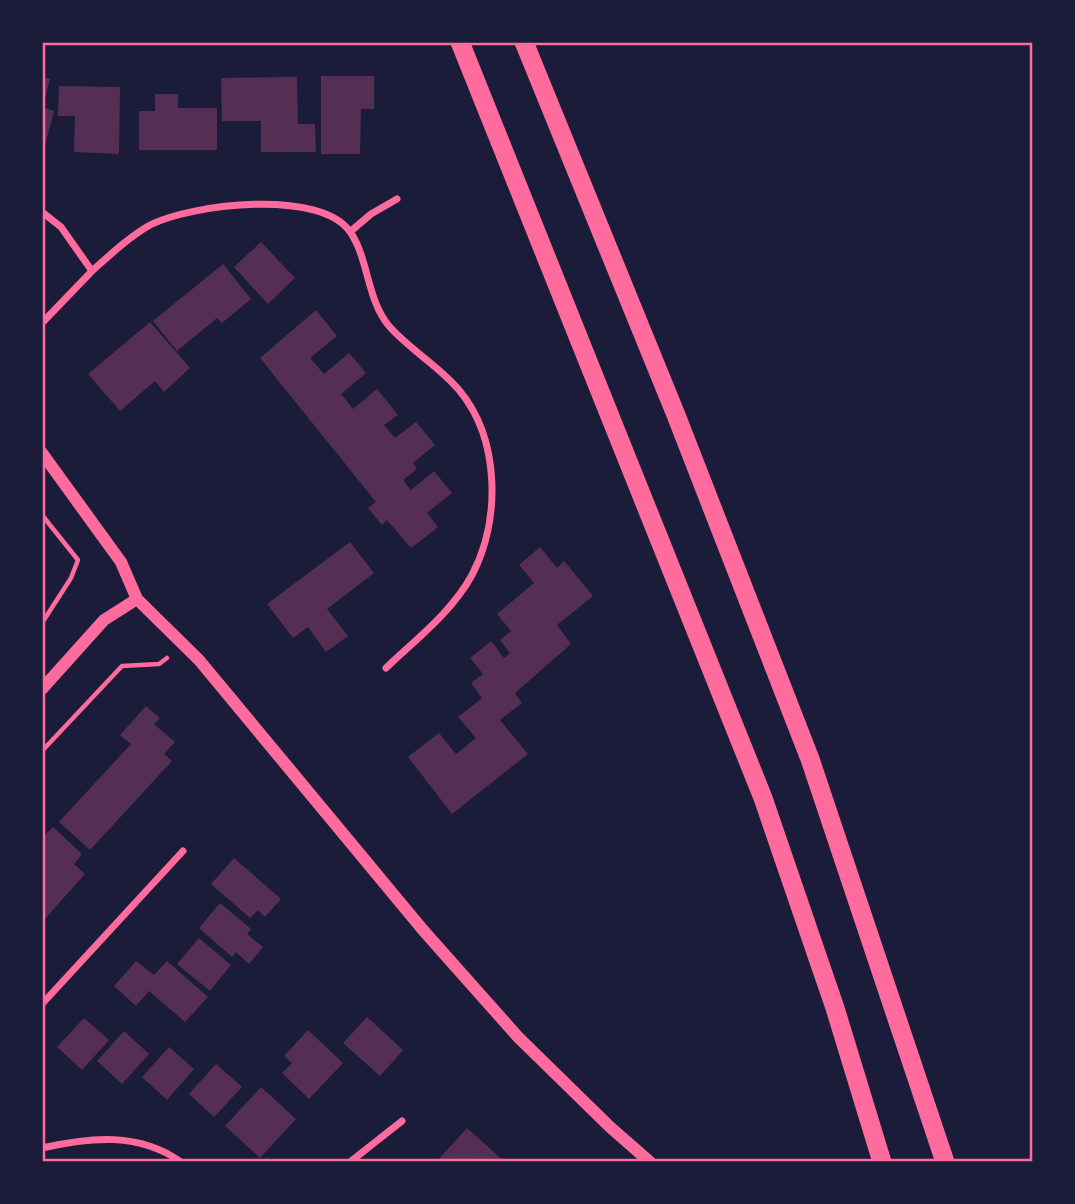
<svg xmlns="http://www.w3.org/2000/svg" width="1075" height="1204" viewBox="0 0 1075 1204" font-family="Jost,sans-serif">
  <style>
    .building { fill: #542f53 }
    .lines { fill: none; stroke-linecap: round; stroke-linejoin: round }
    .path { stroke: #ff6b9d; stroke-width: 4.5 }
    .minor { stroke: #ff6b9d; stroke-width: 7 }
    .tertiary { stroke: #ff6b9d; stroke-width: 12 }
    .trunk { stroke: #ff6b9d; stroke-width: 19 }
    .neatline { fill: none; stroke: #ff6b9d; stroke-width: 2.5 }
  </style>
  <rect width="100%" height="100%" fill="#1b1b3a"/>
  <path class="building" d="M 321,76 L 374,76 L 374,109 L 361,109 L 360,154 L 321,154 Z
    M 42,77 L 50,79 L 43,106 L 42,106 Z
    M 297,77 L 298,124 L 315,124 L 316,152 L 261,152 L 261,121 L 222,121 L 221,78 Z
    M 59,86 L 120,87 L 119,154 L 74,152 L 75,116 L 58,116 Z
    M 155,94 L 178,94 L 178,108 L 217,108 L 217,150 L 139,150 L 139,111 L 155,111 Z
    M 42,107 L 54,111 L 45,145 L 42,144 Z
    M 261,242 L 295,278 L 268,304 L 234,267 Z
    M 223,264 L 251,299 L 222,323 L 217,318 L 177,351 L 153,321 Z
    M 316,310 L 337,336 L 310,358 L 324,374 L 349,353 L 366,373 L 341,394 L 353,409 L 377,389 L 398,415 L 384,425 L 395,438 L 416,422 L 435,445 L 413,463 L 417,469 L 403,480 L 411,490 L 434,471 L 452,493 L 427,513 L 438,527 L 411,548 L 387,520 L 382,525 L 368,508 L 376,502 L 260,358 Z
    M 150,322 L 190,368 L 164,392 L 155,381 L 120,411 L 88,374 Z
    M 350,542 L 374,573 L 327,609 L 348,636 L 326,652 L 308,627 L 293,638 L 267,604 Z
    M 540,547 L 557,568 L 564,561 L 593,596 L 557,625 L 571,644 L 515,693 L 522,703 L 500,720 L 528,754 L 452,814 L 408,757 L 439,733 L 456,754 L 476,738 L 458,717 L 482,698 L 471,683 L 483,674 L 470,658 L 491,641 L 504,658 L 510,653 L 500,640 L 511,631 L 497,614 L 534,583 L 519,565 Z
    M 146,706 L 160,718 L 154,724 L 175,742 L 164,754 L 172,761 L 90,850 L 59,822 L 131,744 L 120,735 Z
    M 53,827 L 82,854 L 74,864 L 85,874 L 42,922 L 42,838 Z
    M 234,858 L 281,899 L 265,917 L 258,910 L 250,918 L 211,884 Z
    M 220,903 L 251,929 L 247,934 L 263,947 L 249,964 L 236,952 L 232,957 L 199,928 Z
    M 199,938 L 231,965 L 210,991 L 177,964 Z
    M 136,961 L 154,975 L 167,961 L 208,997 L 185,1022 L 149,991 L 136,1006 L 114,986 Z
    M 367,1017 L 403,1050 L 380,1076 L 343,1043 Z
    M 84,1018 L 109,1040 L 82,1070 L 57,1047 Z
    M 308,1030 L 343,1063 L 309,1099 L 282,1073 L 292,1063 L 284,1056 Z
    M 124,1031 L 149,1054 L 122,1084 L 97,1061 Z
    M 169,1047 L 194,1069 L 167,1100 L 142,1077 Z
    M 216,1064 L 242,1087 L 214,1117 L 189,1094 Z
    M 261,1087 L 296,1119 L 260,1158 L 225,1126 Z
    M 467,1128 L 505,1162 L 436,1162 Z"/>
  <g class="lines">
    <path class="path" d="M 42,515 L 78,560 L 71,578 L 42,623
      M 42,751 L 122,666 L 159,664 L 167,658"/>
    <path class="minor" d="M 42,212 L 61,227 L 92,271 C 110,255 129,237 150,225 C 191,204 322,188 351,233 C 369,261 367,300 389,326 C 410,350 439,366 459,390 C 500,439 501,520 472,575 C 452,612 415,640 386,668
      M 351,231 L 371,214 L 397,199
      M 42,323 L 92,271
      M 42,1004 L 183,851
      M 42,1148 C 91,1137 139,1132 181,1162
      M 350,1162 L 402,1121"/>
    <path class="tertiary" d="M 42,453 L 121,562 L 137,599 L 199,660 L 423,930 L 518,1037 L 610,1127 L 650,1162
      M 42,689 L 104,620 L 137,599"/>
    <path class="trunk" d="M 460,42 L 763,798 L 835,1008 L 882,1162
      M 524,42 L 676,415 L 810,759 L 945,1162"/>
  </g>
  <rect width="1075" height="1204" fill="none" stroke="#1b1b3a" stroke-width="88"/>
  <rect x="44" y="44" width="987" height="1116" class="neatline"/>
</svg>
